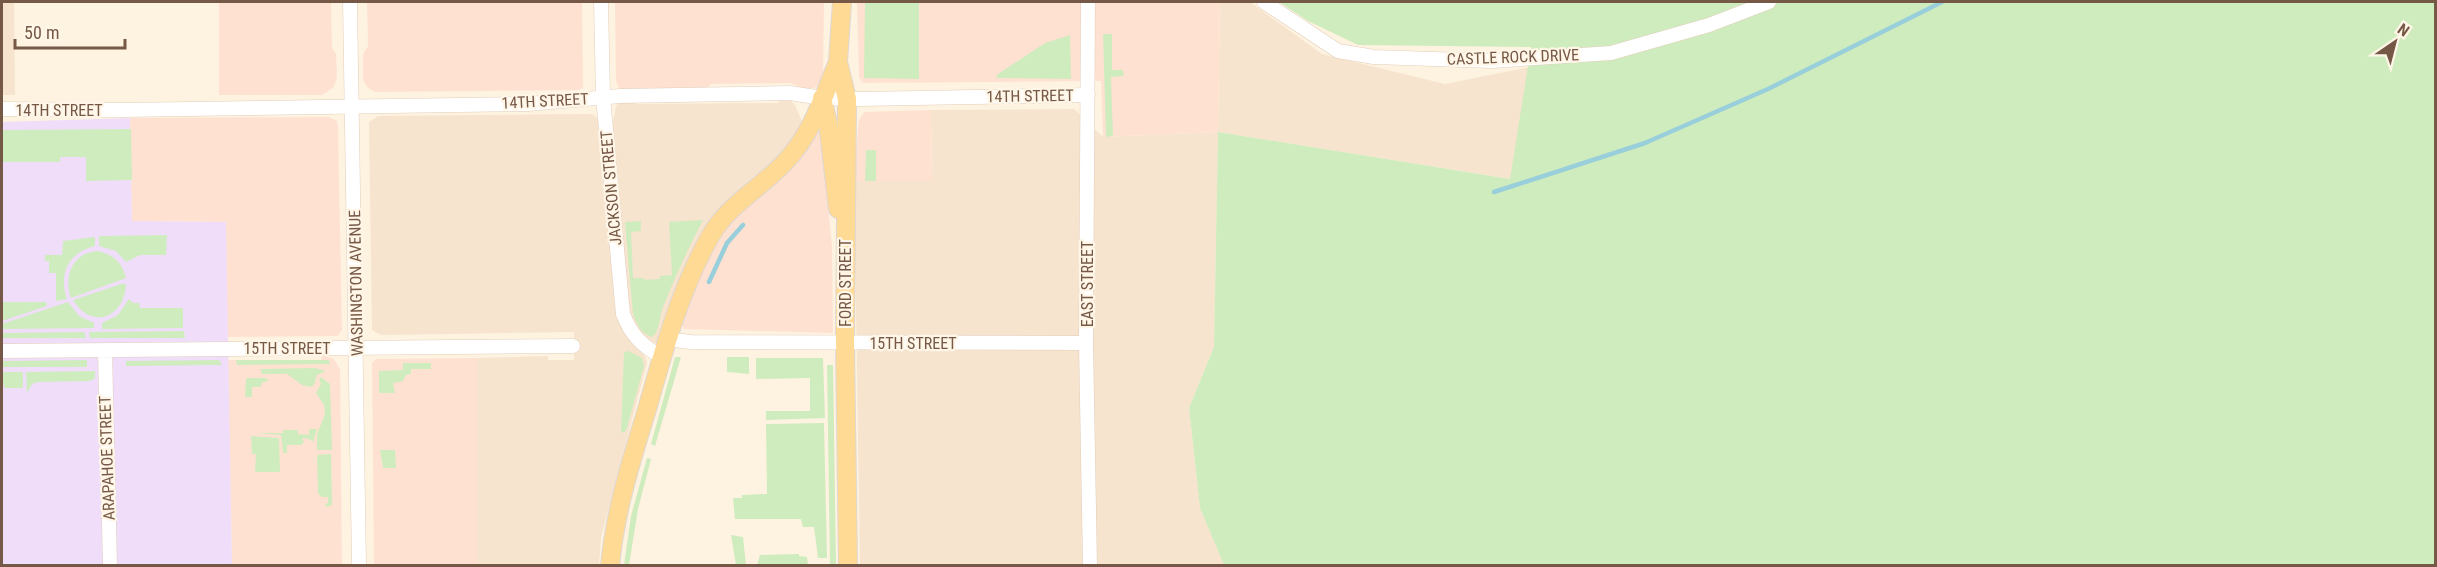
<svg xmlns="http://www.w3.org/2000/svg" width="2437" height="567" viewBox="0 0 2437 567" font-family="'Roboto Condensed',sans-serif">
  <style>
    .residential { fill: #f6e4ce }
    .commercial { fill: #ffe1d2 }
    .education { fill: #f0ddfa }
    .green { fill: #cfecbe }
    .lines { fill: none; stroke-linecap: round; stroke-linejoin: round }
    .stream { stroke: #99cfdb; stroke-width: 4.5 }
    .minor-casing { stroke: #e2cebb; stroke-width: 15 }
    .major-casing { stroke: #ded7d3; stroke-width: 20 }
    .minor { stroke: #fff; stroke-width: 14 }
    .major { stroke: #ffda95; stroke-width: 18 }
    .labels { text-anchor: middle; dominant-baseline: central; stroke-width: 4.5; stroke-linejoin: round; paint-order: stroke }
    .street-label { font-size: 16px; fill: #765846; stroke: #fff6e7 }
  </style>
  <rect width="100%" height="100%" fill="#fef3e0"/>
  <path class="residential" d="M 2,2 L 14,2 L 15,95 L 2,95 Z
    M 1220,2 L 1250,2 L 1322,54 L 1445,84 L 1530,67 L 1511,179 L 1218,132 L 1214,347 L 1189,408 L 1200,508 L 1224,565 L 860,565 L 854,181 L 932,181 L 931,110 L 1074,109 L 1103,137 L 1218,132 Z
    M 788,98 L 795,105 L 802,121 L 794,140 L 658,342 L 654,343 L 646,340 L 629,322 L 612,128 L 616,106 L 619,102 L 633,101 L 635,104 L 778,103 L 781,99 Z
    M 590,114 L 594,115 L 599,121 L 616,309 L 646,358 L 647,363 L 601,538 L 599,565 L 477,565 L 477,358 L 548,356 L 548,360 L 574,360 L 574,332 L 381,335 L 372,330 L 369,122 L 378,116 Z"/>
  <path class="commercial" d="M 219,2 L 331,2 L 332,48 L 336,54 L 337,78 L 333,88 L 322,95 L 219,95 Z
    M 367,2 L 582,2 L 583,88 L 578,90 L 375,92 L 367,87 L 363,80 L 363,54 L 368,46 Z
    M 615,2 L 824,2 L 823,78 L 820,84 L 814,88 L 802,88 L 791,83 L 711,84 L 706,90 L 619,89 L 616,81 Z
    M 857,2 L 1220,2 L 1218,132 L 1103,137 L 1101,81 L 863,83 L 859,77 Z
    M 931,110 L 932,181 L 854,181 L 858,129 L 859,120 L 864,112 Z
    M 329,117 L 337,121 L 338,127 L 342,330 L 338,336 L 227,337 L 226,222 L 132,221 L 130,118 Z
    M 820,128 L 832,246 L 833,333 L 684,329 L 681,323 L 701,270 L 729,219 Z
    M 322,355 L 334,359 L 340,369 L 342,565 L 232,565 L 228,360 L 321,360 Z
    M 477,358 L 477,565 L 374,565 L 372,363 L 376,359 Z"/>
  <path class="education" d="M 130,118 L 132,221 L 226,222 L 232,565 L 2,565 L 2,122 Z"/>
  <path class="green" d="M 865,2 L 919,2 L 919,79 L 864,78 Z
    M 1279,2 L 2435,2 L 2435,565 L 1224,565 L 1200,508 L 1189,408 L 1214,347 L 1218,132 L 1510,179 L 1531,47 L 1358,45 L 1308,21 Z
    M 1103,34 L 1112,34 L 1112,70 L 1123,70 L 1124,76 L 1111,77 L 1113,136 L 1106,137 Z
    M 1070,35 L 1071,79 L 996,78 L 998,74 L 1045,43 Z
    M 131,129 L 132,180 L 86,181 L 86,157 L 60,157 L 60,162 L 2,162 L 2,130 Z
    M 866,150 L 876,150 L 876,181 L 865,181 Z
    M 703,220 C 688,249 675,277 663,307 C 659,317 660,331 652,337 C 640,333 637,324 633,314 L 625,222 L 641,221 L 641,231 L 631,232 L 633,278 L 643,278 L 645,280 L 660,279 L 660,276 L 672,275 L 669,222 Z
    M 167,235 L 166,255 L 140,255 L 126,262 L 116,251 L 99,246 L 99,236 Z
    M 95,237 L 95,246 C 69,252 58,273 67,299 L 56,301 L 56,273 L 49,273 L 49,261 L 45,261 L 45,255 L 62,255 L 63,241 Z
    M 98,251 C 114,255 122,262 126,278 L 71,298 C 63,276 73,252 98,251 Z
    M 121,284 L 126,284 C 125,317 92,331 73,300 Z
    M 129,299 L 133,303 L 139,303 L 140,308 L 183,308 L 183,328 L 102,329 L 102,323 L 118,315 Z
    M 2,302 L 46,302 L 47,306 L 2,321 Z
    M 68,302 L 79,316 L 94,323 L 94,328 L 2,329 L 2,324 Z
    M 184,331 L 185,338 L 90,338 L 89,332 Z
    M 84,332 L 86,338 L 2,338 L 2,333 Z
    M 628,351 L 642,358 L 644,366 L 626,431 L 621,433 L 624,352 Z
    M 675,357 L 681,357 L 655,446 L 651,444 Z
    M 727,357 L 749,357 L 749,374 L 727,372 Z
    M 756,358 L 823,358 L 825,418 L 766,420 L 766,411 L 810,411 L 810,378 L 756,379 Z
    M 87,360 L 87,367 L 2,367 L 2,361 Z
    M 219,360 L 222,365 L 126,366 L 126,361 Z
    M 236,360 L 329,360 L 330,364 L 237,365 Z
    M 403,363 L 431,363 L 431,369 L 411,369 L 411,374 L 406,375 L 403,381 L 393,383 L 395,393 L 379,393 L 379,371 L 403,370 Z
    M 827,365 L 833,365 L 836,566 L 830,565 Z
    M 315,368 L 326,371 L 317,375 L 314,385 L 310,387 L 302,385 L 287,374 L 262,374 L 260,369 Z
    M 95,371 L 95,378 L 90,381 L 38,382 L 32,384 L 27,393 L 26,372 Z
    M 2,372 L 23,372 L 23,388 L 5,388 L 2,382 Z
    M 321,377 L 330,384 L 332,450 L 317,450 L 317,434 L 325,414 L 324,405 L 316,393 L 321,384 L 319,379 Z
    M 246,378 L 266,378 L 269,381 L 263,382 L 260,387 L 252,387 L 252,397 L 245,397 Z
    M 824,423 L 827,558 L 818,558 L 814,527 L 803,527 L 801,519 L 735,519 L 733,498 L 742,498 L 742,495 L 767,494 L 766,424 Z
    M 309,429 L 317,429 L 313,442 L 309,439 L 302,438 L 304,442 L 301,445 L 287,445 L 287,453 L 283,453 L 281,435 L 256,433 L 283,433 L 283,430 L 298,430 L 298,434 L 309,435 Z
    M 251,436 L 279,438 L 280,472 L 255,472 L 256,454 L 252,454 Z
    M 380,450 L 395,450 L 396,468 L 383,468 Z
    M 331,454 L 332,505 L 327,507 L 325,506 L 328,502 L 328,497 L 322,497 L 318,494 L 317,455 Z
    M 647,458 L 651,459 L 638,509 L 629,565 L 624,565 L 631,516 Z
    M 731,535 L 743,537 L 746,565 L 736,565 Z
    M 799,554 L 799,556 L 807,557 L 808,565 L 757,565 L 760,555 Z"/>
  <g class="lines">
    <path class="stream" d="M 1494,192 L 1645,143 L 1768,89 L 1942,2
      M 709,282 L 727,243 L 743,225"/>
    <g class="minor-casing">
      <path id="minor" d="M 350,2 L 359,566
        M 601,2 L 603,97 L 623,314 C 631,335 642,346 662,357
        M 1088,2 L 1086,343 L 1090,566
        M 1264,2 L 1338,51 L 1374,57 L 1492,61 L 1611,53 L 1709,25 L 1769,2
        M 2,109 L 122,110 L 528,104 L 620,96 L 790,93 L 822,98 L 859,99 L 1088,95
        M 668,339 L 690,342 L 1086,343
        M 2,351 L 573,346
        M 105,351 L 110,566"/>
    </g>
    <g class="major-casing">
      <path id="major" d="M 842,2 L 838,62 L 847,99 L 845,342 L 848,566
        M 822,98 L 828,123 L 838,209
        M 610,566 C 615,511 632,458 648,406 C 664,349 681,287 711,235 C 730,203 761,188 785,162 C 812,134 823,97 838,62"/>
    </g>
    <use href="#minor" class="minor"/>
    <use href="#major" class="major"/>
  </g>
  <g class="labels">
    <g class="street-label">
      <text transform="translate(1513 57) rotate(-2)">CASTLE ROCK DRIVE</text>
      <text transform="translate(1030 96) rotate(-1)">14TH STREET</text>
      <text transform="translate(545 101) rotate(-3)">14TH STREET</text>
      <text x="59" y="110">14TH STREET</text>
      <text transform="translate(611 188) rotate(-95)">JACKSON STREET</text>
      <text transform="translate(356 283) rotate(-91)">WASHINGTON AVENUE</text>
      <text transform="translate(845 283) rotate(-90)">FORD STREET</text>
      <text transform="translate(1087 284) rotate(-90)">EAST STREET</text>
      <text x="913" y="343">15TH STREET</text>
      <text x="287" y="348">15TH STREET</text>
      <text transform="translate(107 458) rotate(-92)">ARAPAHOE STREET</text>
    </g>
  </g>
  <rect width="2437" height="567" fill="none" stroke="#765846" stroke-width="6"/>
  <g transform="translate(2395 42) rotate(35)" stroke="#fff6e7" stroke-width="4.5" paint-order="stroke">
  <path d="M0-4.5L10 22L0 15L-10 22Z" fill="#765846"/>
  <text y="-9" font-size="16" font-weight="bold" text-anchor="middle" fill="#765846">N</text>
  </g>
  <path d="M15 39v9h110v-9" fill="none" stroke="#765846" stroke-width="3"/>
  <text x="24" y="39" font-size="18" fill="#765846" stroke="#fff6e7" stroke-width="4.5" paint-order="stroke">50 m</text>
</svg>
